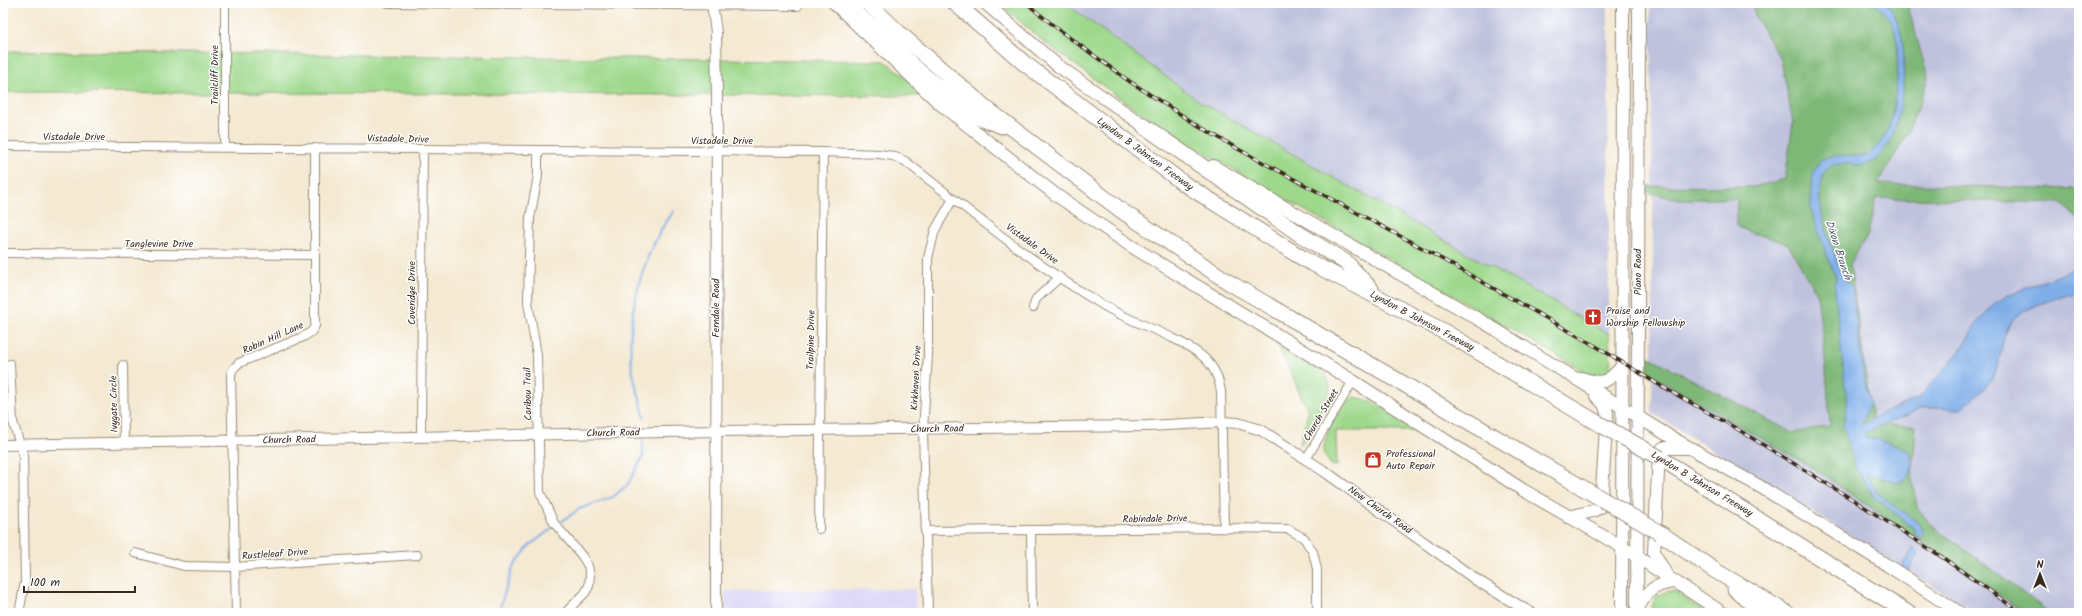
<svg xmlns="http://www.w3.org/2000/svg" width="2082" height="616" viewBox="0 0 2082 616" font-family="Kalam,sans-serif">
  <style>
    .built { fill: #dad6f7 }
    .industrial { fill: #c0c2dd }
    .green { fill: #9dd88b; stroke: #6c8154 }
    .forest { fill: #7eb877; stroke: #5c714a }
    .water { fill: #7eade8; stroke: #5c6c83 }
    .lines { fill: none; stroke-linecap: round; stroke-linejoin: round }
    .stream { stroke: #7eade8; stroke-width: 2 }
    .minor-casing { stroke: #988a78; stroke-width: 10 }
    .tertiary-casing { stroke: #988a78; stroke-width: 12 }
    .secondary-casing { stroke: #988a78; stroke-width: 14 }
    .motorway-casing { stroke: #988a78; stroke-width: 17 }
    .minor { stroke: #fff; stroke-width: 8 }
    .tertiary { stroke: #fff; stroke-width: 10 }
    .secondary { stroke: #fff; stroke-width: 12 }
    .motorway { stroke: #fff; stroke-width: 15 }
    .rail-casing { stroke: #3b2a1e; stroke-width: 3.5 }
    .rail { stroke: #fff; stroke-width: 2; stroke-dasharray: 6; stroke-linecap: butt }
    .motorway-bridge-casing { stroke: #988a78; stroke-width: 17; stroke-linecap: butt }
    .motorway-bridge { stroke: #fff; stroke-width: 15 }
    .labels { text-anchor: middle; dominant-baseline: central; stroke-width: 3; stroke-linejoin: round; paint-order: stroke }
    .street-label { font-size: 10px; fill: #3b2a1e; stroke: #fff }
    .poi-label { font-size: 10px; fill: #3b2a1e; stroke: #fff; text-anchor: start }
    .water-label { font-size: 11px; font-style: italic; fill: #565e6f; stroke: #fff }
  </style>
  <rect width="100%" height="100%" fill="#fff"/>
  <filter id="ink" filterUnits="userSpaceOnUse"><feTurbulence type="fractalNoise" baseFrequency=".025" numOctaves="2"/><feDisplacementMap in="SourceGraphic" scale="8" xChannelSelector="R" yChannelSelector="G"/><feConvolveMatrix kernelMatrix="1 2 1 2 8 2 1 2 1" color-interpolation-filters="sRGB"/></filter>
  <filter id="wash" filterUnits="userSpaceOnUse"><feTurbulence type="fractalNoise" baseFrequency=".012" numOctaves="4" result="noise"/><feDisplacementMap in="SourceGraphic" scale="16" xChannelSelector="R" yChannelSelector="G"/><feGaussianBlur stdDeviation="0.9" result="paint"/><feColorMatrix in="noise" values="0 0 0 0 0 0 0 0 0 0 0 0 0 0 0 0 0 1.4 0 .05"/><feComposite in="paint" operator="in"/></filter>
  <g filter="url(#wash)">
    <rect width="100%" height="100%" fill="#f4e9d2"/>
    <path class="built" d="M 915,589 L 916,613 L 725,613 L 725,591 Z"/>
    <path class="industrial" d="M 1065,3 L 1608,3 L 1609,334 L 1199,101 Z
      M 1650,3 L 2079,3 L 2079,613 L 1976,613 L 1652,413 L 1653,202 Z"/>
    <path class="green" d="M 999,3 L 1065,3 L 1199,101 L 1609,334 L 1611,371 L 1605,376 L 1591,375 L 1191,145 L 1125,102 L 1039,38 Z
      M 3,51 L 885,61 L 929,96 L 3,92 Z
      M 1276,341 C 1286,348 1297,354 1307,360 C 1332,375 1336,386 1321,412 C 1315,424 1309,436 1300,445 L 1308,411 Z
      M 1355,397 C 1379,401 1398,418 1418,431 L 1336,431 L 1337,466 L 1331,465 L 1323,453 C 1325,435 1336,405 1355,397 Z
      M 1667,591 L 1674,591 L 1707,613 L 1651,613 L 1654,598 Z"/>
    <path class="forest" d="M 1752,3 L 1907,3 L 1928,78 L 1917,111 L 1903,142 L 1877,184 L 2079,189 L 2079,220 L 2061,203 L 1876,198 L 1868,234 L 1850,264 L 1873,426 L 1916,426 L 1912,481 L 1917,507 L 1930,524 L 2050,613 L 2026,613 L 1811,467 L 1648,373 L 1648,356 L 1793,433 L 1830,426 L 1825,356 L 1817,295 L 1788,244 L 1750,232 L 1736,226 L 1737,199 L 1678,199 L 1646,192 L 1648,186 L 1754,187 L 1785,179 L 1793,122 L 1781,60 L 1756,18 Z"/>
    <path class="water" d="M 1874,3 L 1886,3 C 1912,29 1905,96 1895,128 C 1892,140 1885,150 1876,159 C 1860,175 1832,150 1822,178 C 1812,204 1835,255 1845,280 L 1852,286 L 1864,379 L 1870,402 L 1862,425 L 1878,415 L 1919,398 L 1960,351 L 1978,322 L 1991,306 L 2008,295 L 2079,267 L 2079,292 C 2059,298 2030,304 2014,319 C 2000,333 2003,356 1995,373 C 1987,388 1974,398 1961,409 L 1923,408 L 1865,433 L 1866,437 L 1891,443 L 1910,451 L 1913,464 L 1909,477 L 1897,483 L 1866,473 L 1879,495 L 1920,524 L 1923,531 L 1922,539 L 1915,535 L 1913,528 L 1896,514 L 1874,497 L 1858,471 L 1856,470 L 1843,425 L 1847,405 L 1834,282 L 1837,281 C 1829,259 1818,235 1812,212 C 1809,199 1810,168 1822,160 C 1834,153 1853,156 1867,156 C 1876,147 1885,139 1889,127 C 1896,104 1903,44 1892,24 C 1887,15 1881,9 1874,3 Z
      M 1913,548 L 1919,553 L 1905,576 L 1899,571 Z"/>
    <g class="lines">
      <path class="stream" d="M 644,417 C 642,403 637,392 634,378 C 624,334 637,273 659,234 C 663,226 669,218 674,211
        M 561,522 L 579,509 L 613,497 L 628,484 L 643,456 L 643,439
        M 498,613 L 513,567 L 530,545 L 551,529"/>
    </g>
  </g>
  <g filter="url(#ink)">
    <g class="lines">
      <g class="minor-casing">
        <path id="minor" d="M 387,3 L 798,6
          M 3,146 L 823,152 L 879,154 L 893,156 L 905,161 C 968,210 1032,263 1101,304 C 1133,324 1170,332 1201,355 C 1213,365 1218,375 1221,391 L 1224,528
          M 225,147 L 225,3
          M 538,150 L 538,176 L 530,218 L 528,302 L 537,355 L 540,492 L 554,523 L 582,556 L 588,566 L 590,575 L 589,586 L 585,593 L 565,613
          M 3,253 L 314,255
          M 1033,308 L 1036,299 L 1060,277
          M 10,364 L 13,422 L 23,454 L 25,582 L 19,613
          M 123,365 L 124,442
          M 421,437 L 423,149
          M 1306,459 L 1353,381
          M 819,529 L 823,152
          M 1031,530 L 1032,613
          M 925,531 L 1224,528 L 1288,529 L 1304,538 L 1313,552 L 1317,569 L 1317,613
          M 135,553 L 184,566 L 235,567 L 417,555
          M 236,613 L 231,374 L 233,369 L 239,363 L 303,337 L 311,332 L 315,326 L 315,148
          M 928,613 L 923,429 L 928,356 L 928,258 L 935,230 L 953,199"/>
      </g>
      <g class="tertiary-casing">
        <path id="tertiary" d="M 712,3 L 716,32 L 717,98 L 716,613
          M 3,445 L 716,431 L 1148,426 L 1223,422 L 1238,423 L 1261,430 L 1324,471 L 1478,581 L 1531,613"/>
      </g>
      <g class="secondary-casing">
        <path id="secondary" d="M 834,3 L 939,103 L 1056,195 L 1131,246 L 1353,381 L 1523,490 L 1622,547 L 1723,613
          M 985,3 L 1057,65 L 1150,130
          M 1213,166 L 1485,323 L 1674,439 L 1759,486 L 1887,565 L 1960,613
          M 1581,378 C 1602,385 1608,383 1622,366
          M 1568,517 L 1593,511 L 1601,507 L 1607,412 L 1604,404 L 1596,396
          M 1666,574 L 1654,553 L 1659,453 L 1663,448 L 1688,448
          M 1637,609 C 1648,591 1652,585 1674,582
          M 1622,613 L 1623,3
          M 1637,613 L 1639,3"/>
      </g>
      <g class="motorway-casing">
        <path id="motorway" d="M 845,3 L 920,72 L 974,116 L 1002,126
          M 868,3 L 899,33 L 987,109 L 1122,211 L 1230,283 L 1583,488
          M 955,3 L 1024,63 L 1183,183 L 1304,259 L 1445,332 L 1589,418
          M 1144,126 L 1301,235 L 1347,263 L 1371,289
          M 1660,458 L 1908,613
          M 1660,533 L 1714,570 L 1787,613
          M 1735,589 L 1762,613"/>
      </g>
      <use href="#minor" class="minor"/>
      <use href="#tertiary" class="tertiary"/>
      <use href="#secondary" class="secondary"/>
      <use href="#motorway" class="motorway"/>
      <g class="rail-casing">
        <path id="rail" d="M 1026,3 L 1059,30 L 1129,81 L 1194,123 L 1238,149 L 1415,244 L 1599,348 L 1661,386 L 1734,427 L 1855,501 L 1939,555 L 2021,613"/>
      </g>
      <use href="#rail" class="rail"/>
      <g class="motorway-bridge-casing">
        <path id="motorway-bridge" d="M 1589,418 L 1660,458
          M 1583,488 L 1660,533"/>
      </g>
      <use href="#motorway-bridge" class="motorway-bridge"/>
    </g>
  </g>
  <defs>
    <g id="church-square" transform="scale(0.9)"><rect x="-9" y="-9" width="18" height="18" rx="4" fill="#c8321e" stroke="#fff"/><path d="M-1.2-6h2.4v3.5h3.3v2.4h-3.3V6h-2.4V-.1h-3.3v-2.4h3.3Z" fill="#fff"/></g>
    <g id="shop-square" transform="scale(0.9)"><rect x="-9" y="-9" width="18" height="18" rx="4" fill="#c8321e" stroke="#fff"/><path d="M-5-2.5h2.3a2.7 3.5 0 0 1 5.4 0H5L5.5 6h-11ZM-1.5-2.5h3a1.5 2.3 0 0 0-3 0Z" fill="#fff"/></g>
  </defs>
  <g fill-rule="evenodd">
    <use href="#church-square" x="1593" y="317"/>
    <use href="#shop-square" x="1373" y="460"/>
  </g>
  <g class="labels">
    <g class="street-label">
      <text transform="translate(215 75) rotate(-90)">Trailcliff Drive</text>
      <text x="74" y="137">Vistadale Drive</text>
      <text transform="translate(398 139) rotate(1)">Vistadale Drive</text>
      <text x="722" y="141">Vistadale Drive</text>
      <text transform="translate(1145 154) rotate(36)">Lyndon B Johnson Freeway</text>
      <text x="159" y="244">Tanglevine Drive</text>
      <text transform="translate(1032 244) rotate(36)">Vistadale Drive</text>
      <text transform="translate(1638 272) rotate(-90)">Plano Road</text>
      <text transform="translate(412 293) rotate(-90)">Coveridge Drive</text>
      <text transform="translate(716 308) rotate(-90)">Ferndale Road</text>
      <text transform="translate(1422 321) rotate(28)">Lyndon B Johnson Freeway</text>
      <text transform="translate(273 338) rotate(-24)">Robin Hill Lane</text>
      <text transform="translate(811 340) rotate(-89)">Trailpine Drive</text>
      <text transform="translate(916 378) rotate(-87)">Kirkhaven Drive</text>
      <text transform="translate(528 394) rotate(-91)">Caribou Trail</text>
      <text transform="translate(114 404) rotate(-91)">Ivygate Circle</text>
      <text transform="translate(1321 415) rotate(-59)">Church Street</text>
      <text transform="translate(937 429) rotate(-1)">Church Road</text>
      <text transform="translate(613 433) rotate(-1)">Church Road</text>
      <text transform="translate(289 440) rotate(-1)">Church Road</text>
      <text transform="translate(1702 484) rotate(31)">Lyndon B Johnson Freeway</text>
      <text transform="translate(1380 510) rotate(35)">New Church Road</text>
      <text transform="translate(1155 519) rotate(-1)">Robindale Drive</text>
      <text transform="translate(275 554) rotate(-4)">Rustleleaf Drive</text>
    </g>
    <g class="poi-label">
      <text x="1606" y="311">Praise and<tspan x="1606" dy="12">Worship Fellowship</tspan></text>
      <text x="1386" y="454">Professional<tspan x="1386" dy="12">Auto Repair</tspan></text>
    </g>
    <g class="water-label">
      <text transform="translate(1838 250) rotate(72)">Dixon Branch</text>
    </g>
  </g>
  <rect width="2082" height="616" fill="none" stroke="#fff" stroke-width="16"/>
  <g transform="translate(2040 574)" stroke="#ffffff" stroke-width="3" paint-order="stroke">
  <path d="M0-3L7 15L0 10L-7 15Z" fill="#3b2a1e"/>
  <text y="-6" font-size="11" font-weight="bold" text-anchor="middle" fill="#3b2a1e">N</text>
  </g>
  <path d="M24 586v6h111v-6" fill="none" stroke="#3b2a1e" stroke-width="2"/>
  <text x="30" y="586" font-size="12" fill="#3b2a1e" stroke="#ffffff" stroke-width="3" paint-order="stroke">100 m</text>
</svg>
